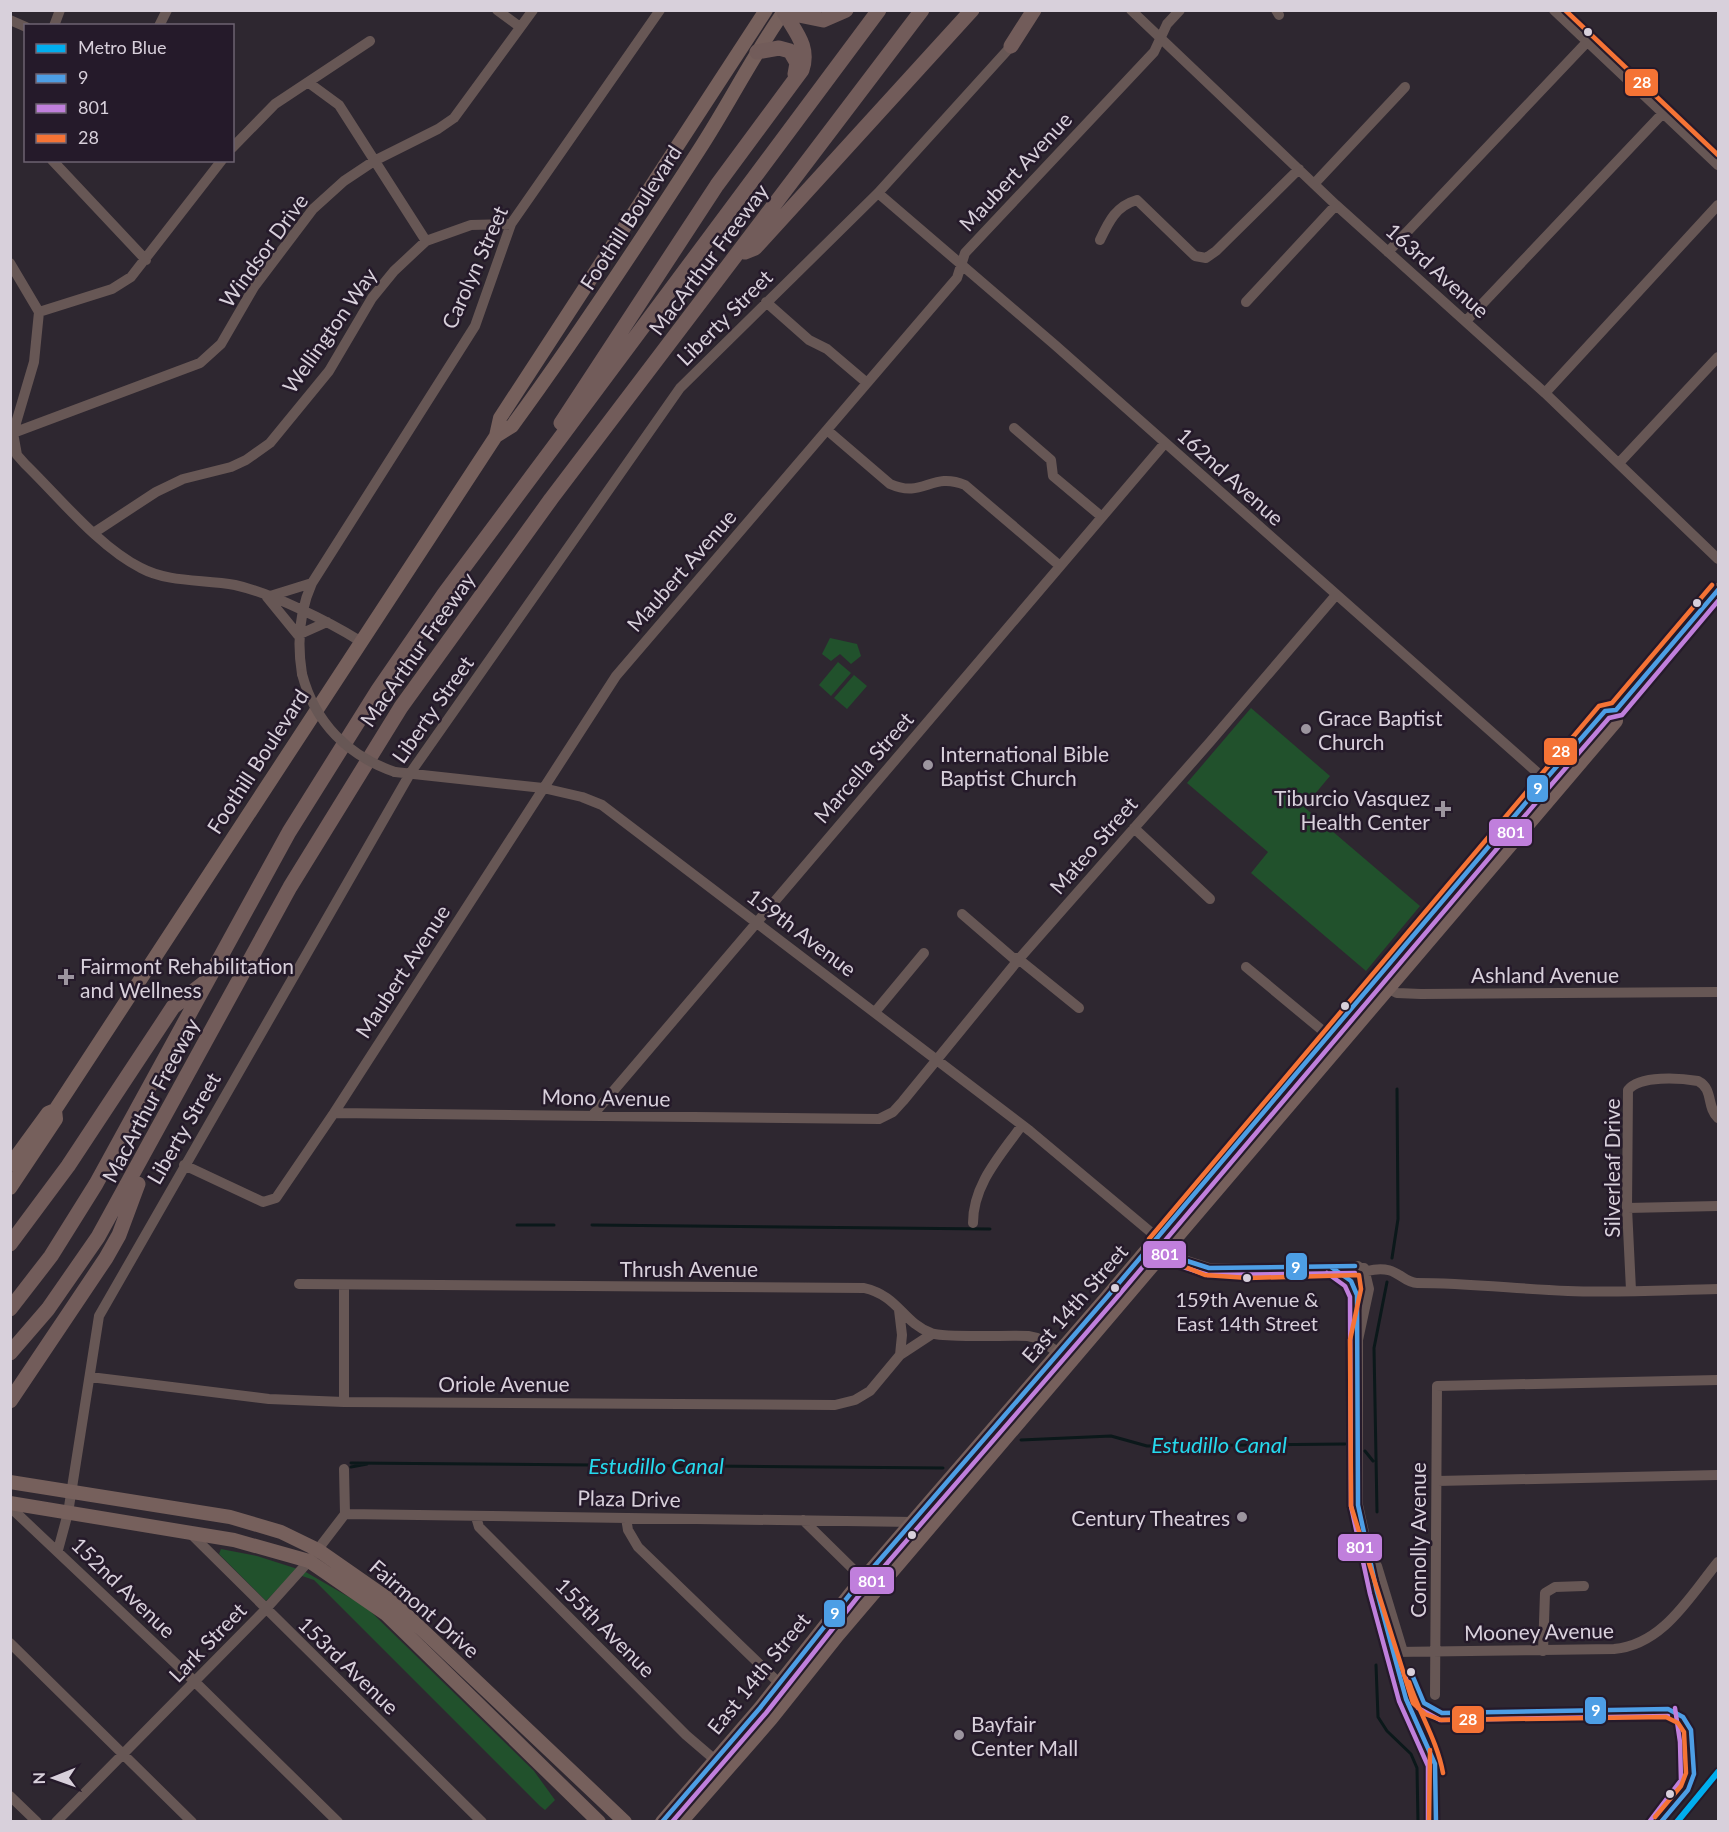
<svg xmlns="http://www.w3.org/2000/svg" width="1729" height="1832" viewBox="0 0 1729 1832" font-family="Lato,sans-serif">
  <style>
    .green { fill: #21512c }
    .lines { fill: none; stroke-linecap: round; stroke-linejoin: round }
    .stream { stroke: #0b181a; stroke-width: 3 }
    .minor { stroke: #675755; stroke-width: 10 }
    .major { stroke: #76605c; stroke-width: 14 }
    .highway { stroke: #725c5a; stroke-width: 15 }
    .minor-bridge { stroke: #675755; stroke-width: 10 }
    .bus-1-casing { stroke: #251a2a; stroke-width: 9 }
    .bus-2-casing { stroke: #251a2a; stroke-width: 9 }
    .bus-3-casing { stroke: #251a2a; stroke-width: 9 }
    .bus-1 { stroke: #4d9ee5; stroke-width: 4.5 }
    .bus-2 { stroke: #c07fdc; stroke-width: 4.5 }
    .bus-3 { stroke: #f57335; stroke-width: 4.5 }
    .metro-1-casing { stroke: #251a2a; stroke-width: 10 }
    .metro-1 { stroke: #00aeef; stroke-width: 6 }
    .bus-dot { fill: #d8d0db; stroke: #251a2a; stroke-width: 2 }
    .poi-dot { fill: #9c959f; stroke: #251a2a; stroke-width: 2 }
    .labels { text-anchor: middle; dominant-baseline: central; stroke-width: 5; stroke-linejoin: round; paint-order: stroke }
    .bus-label { font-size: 20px; fill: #d8d0db; stroke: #251a2a }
    .street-label { font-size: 21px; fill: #d8d0db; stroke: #251a2a }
    .poi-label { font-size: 21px; fill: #d8d0db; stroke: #251a2a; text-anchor: start }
    .water-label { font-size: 22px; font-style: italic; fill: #26d9ed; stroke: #251a2a }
    .line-badge { stroke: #251a2a; stroke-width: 2 }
    .badge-label { font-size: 16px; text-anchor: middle; font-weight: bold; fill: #fff }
  </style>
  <rect width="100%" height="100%" fill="#2e2730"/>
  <path class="green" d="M 830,638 L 857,644 L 861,656 L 851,664 L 840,654 L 831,661 L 822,654 Z
    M 838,662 L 851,673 L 831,696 L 819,685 Z
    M 854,675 L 867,686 L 847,709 L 834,698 Z
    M 1251,708 L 1330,776 L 1304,807 L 1420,906 L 1366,971 L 1251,873 L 1268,852 L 1187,783 Z
    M 221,1549 L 257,1556 L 304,1571 L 366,1607 L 534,1771 L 555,1800 L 545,1810 L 540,1806 L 314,1580 L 293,1573 L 266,1601 L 219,1554 Z"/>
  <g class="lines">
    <path class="stream" d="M 517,1225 L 554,1225
      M 592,1225 L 990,1229
      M 1392,1258 L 1398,1219 L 1397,1089
      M 1021,1440 L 1111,1436 L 1147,1446 L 1345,1444
      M 1365,1451 L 1373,1461
      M 351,1463 L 943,1468
      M 351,1467 L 367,1464
      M 1377,1512 L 1374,1348 L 1387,1282
      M 1376,1665 L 1378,1717 L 1387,1731 L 1411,1754 L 1417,1768 L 1418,1822"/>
    <path class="minor" d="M 497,10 L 520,27
      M 1131,10 L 1336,205 L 1545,393 L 1718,559
      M 1276,10 L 1279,15
      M 1554,10 L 1718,165
      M 10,20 L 26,27
      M 54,26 L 60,10
      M 159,26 L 167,10
      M 309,83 L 339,105 L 426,241
      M 232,148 L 275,104 L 370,41
      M 52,160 L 146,260
      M 1314,184 L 1405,87
      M 878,193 L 1055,345 L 1557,790
      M 1100,240 C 1109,221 1116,206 1137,200 L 1195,256 L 1206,258 L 1216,251 L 1299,169
      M 1388,252 L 1587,42
      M 10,263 L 39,312 L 34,362 L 13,433 L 17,455 L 25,464 C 59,497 99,547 141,568 C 169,583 204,579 235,585 C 271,593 328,621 360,641
      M 766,302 L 809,340 L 827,349 L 867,383
      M 1246,302 L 1336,205
      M 39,312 L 112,289 L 131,277 L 222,160
      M 1466,321 L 1663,113
      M 1545,393 L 1718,205
      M 1014,428 L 1051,460 L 1053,476 L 1102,517
      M 827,430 L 890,484 C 924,499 931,471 965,485 L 1060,566
      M 13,433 L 200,363 L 221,344 L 254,287 L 313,209 L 344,181 L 374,161 L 438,129 L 454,118 L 533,10
      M 1619,463 L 1718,357
      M 95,532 L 156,492 L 183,479 L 231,467 L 246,460 L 270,443 L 329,371 L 372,298 L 394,271 L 426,241 L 471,225 L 511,224
      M 312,583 L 267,597 L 298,635 L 327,622
      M 302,674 C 297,643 299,612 312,583 L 475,326 L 511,224 L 660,10
      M 395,772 L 543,788 L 582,797 L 602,805 L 1030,1131 L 1184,1260 L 1209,1268 L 1364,1268 L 1369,1289 L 1358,1340
      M 1134,828 L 1210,899
      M 962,914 L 1013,958 L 1017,958 L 1079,1008
      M 1246,967 L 1329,1036
      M 1383,986 L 1397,993 L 1421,994 L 1718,992
      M 875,1012 L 924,953
      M 334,1113 L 879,1119 L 893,1112 L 903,1101 L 1019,959 L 1210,742 L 1336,595
      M 592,1116 L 1165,443
      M 184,1165 L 263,1202 L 276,1198 L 334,1113 L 616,676 L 957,278 L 965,253 L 1154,52 L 1167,24 L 1180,10
      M 1627,1208 L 1718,1206
      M 973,1223 C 973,1184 1001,1155 1022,1125
      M 1358,1266 L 1350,1271 L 1349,1277 L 1358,1302 L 1358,1505 L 1377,1592 L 1395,1652 L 1614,1649 C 1663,1645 1690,1596 1718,1562
      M 1367,1271 C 1398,1263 1401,1283 1417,1283 C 1468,1283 1517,1289 1568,1291 C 1618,1293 1668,1290 1718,1289
      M 299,1284 L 864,1288 C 899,1296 902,1322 931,1333 C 942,1338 1010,1335 1028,1336 L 1037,1338 L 1059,1353
      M 1631,1290 L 1627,1208 L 1628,1090 C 1640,1075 1680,1078 1698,1081 C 1714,1089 1706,1107 1718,1118
      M 899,1310 L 902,1335 L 900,1355
      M 90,1377 L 269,1399 L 344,1402 L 835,1405 L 855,1400 L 870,1391 L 900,1355 L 932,1334
      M 344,1402 L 344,1285
      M 1437,1481 L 1718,1475
      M 10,1507 L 191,1678 L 338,1822
      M 345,1514 L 913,1522
      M 476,1517 L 479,1527 L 686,1735 L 714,1759
      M 626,1518 L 628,1530 L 638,1547 L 779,1683
      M 803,1520 L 856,1572 L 878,1589
      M 191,1534 L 482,1822
      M 58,1550 L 68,1513 L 99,1316 L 411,772 L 680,388 L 878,193 L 1014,43
      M 1377,1566 L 1403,1652
      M 10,1643 L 192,1822
      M 1543,1651 L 1545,1593 L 1555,1587 L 1584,1586
      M 1435,1695 L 1437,1386 L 1718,1380
      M 10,1796 L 37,1822
      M 56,1822 L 265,1610 L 309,1561 L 345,1514 L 344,1469"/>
    <path class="major" d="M 496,436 L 512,426 C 578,336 639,243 699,150 C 729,104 753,55 785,10
      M 10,1165 L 48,1113 L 55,1110 L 496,436 L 500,418 L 766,10
      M 10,1188 L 56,1119 L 55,1110
      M 10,1482 L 230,1517 L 281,1532 L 318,1550 L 394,1603 L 625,1822
      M 10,1503 L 234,1540 L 309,1561 L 386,1614 L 599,1822
      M 662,1822 L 760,1708 L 851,1593 L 1107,1297 L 1545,780 L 1605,711 L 1616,710 L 1718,590
      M 681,1822 L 771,1719 L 838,1635 L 1616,721 L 1616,710"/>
    <path class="highway" d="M 784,12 L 823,20 L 846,10
      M 1011,46 L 1034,10
      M 757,52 L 779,48 L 790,51 L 797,63 L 795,74
      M 745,252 L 755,248 L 972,10
      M 561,423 L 717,185 L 802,70 C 810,46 795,32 784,12
      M 10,1244 L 68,1166 L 173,1007 L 204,983
      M 10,1309 L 51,1256 L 96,1184 L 289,832 L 378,690 L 444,594 L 879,10
      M 10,1353 L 48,1309 L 98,1237 L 290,887 L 401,707 L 551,499 L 922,10
      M 10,1401 L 106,1258 L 119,1235 L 138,1184"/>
    <path class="minor-bridge" d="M 302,674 C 315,723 348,756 395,772"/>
    <g class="bus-1-casing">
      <path id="bus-1" d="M 1156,1239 L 1184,1260 L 1209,1268 L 1355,1266
        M 1331,1267 L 1351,1281 L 1357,1295 L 1358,1505 L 1377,1592 L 1406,1699 L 1435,1764 L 1436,1822
        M 1411,1672 L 1424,1703 L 1442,1713 L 1668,1709 L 1683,1717 L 1691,1730 L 1694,1774 L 1688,1790 L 1661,1822
        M 662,1822 L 760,1708 L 851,1593 L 1107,1297 L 1545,780 L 1605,711 L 1616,710 L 1718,590"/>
    </g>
    <g class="bus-2-casing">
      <path id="bus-2" d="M 1152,1245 L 1180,1266 L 1208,1275 L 1355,1273
        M 1327,1273 L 1345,1286 L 1350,1297 L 1351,1506 L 1370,1594 L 1399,1701 L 1428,1766 L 1428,1822
        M 1404,1674 L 1418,1708 L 1440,1720 L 1668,1716
        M 672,1822 L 766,1713 L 857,1598 L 1113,1302 L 1551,785 L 1609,718 L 1622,715 L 1718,601
        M 1649,1822 L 1681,1780 L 1680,1742 L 1675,1708"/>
    </g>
    <g class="bus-3-casing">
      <path id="bus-3" d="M 1565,10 L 1718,155
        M 1409,1682 C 1419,1713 1437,1740 1443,1773
        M 1655,1817 L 1681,1786 L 1686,1773 L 1684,1732 L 1678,1723 L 1666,1717 L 1441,1720 L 1425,1714 L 1413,1703 L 1351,1506 L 1350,1340 L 1361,1289 L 1359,1275 L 1248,1278 L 1205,1275 L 1173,1262 L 1151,1244 L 1149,1239 L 1599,706 L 1612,703 L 1712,585
        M 1429,1822 L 1430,1750"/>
    </g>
    <use href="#bus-1" class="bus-1"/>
    <use href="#bus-2" class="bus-2"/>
    <use href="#bus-3" class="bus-3"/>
    <g class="metro-1-casing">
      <path id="metro-1" d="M 1677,1822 L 1718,1772"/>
    </g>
    <use href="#metro-1" class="metro-1"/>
  </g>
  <g class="bus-dot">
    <circle cx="1588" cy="32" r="5"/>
    <circle cx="1697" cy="603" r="5"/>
    <circle cx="1345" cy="1006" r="5"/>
    <circle cx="1247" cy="1278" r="5"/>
    <circle cx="1115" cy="1288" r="5"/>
    <circle cx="912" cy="1535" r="5"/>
    <circle cx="1411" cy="1672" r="5"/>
    <circle cx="1670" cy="1794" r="5"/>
  </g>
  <g class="poi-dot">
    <circle cx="1306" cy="729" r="6"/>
    <circle cx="928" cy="765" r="6"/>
    <path d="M1440 800h6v6h6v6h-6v6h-6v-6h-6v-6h6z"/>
    <path d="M63 968h6v6h6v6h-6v6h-6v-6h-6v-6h6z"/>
    <circle cx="1242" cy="1517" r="6"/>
    <circle cx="959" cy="1735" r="6"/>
  </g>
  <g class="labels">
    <g class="bus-label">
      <text x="1247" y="1299">159th Avenue &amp;<tspan x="1247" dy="24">East 14th Street</tspan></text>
    </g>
    <g class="street-label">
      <text transform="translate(1015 171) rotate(-47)">Maubert Avenue</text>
      <text transform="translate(630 217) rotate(-57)">Foothill Boulevard</text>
      <text transform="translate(263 250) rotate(-54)">Windsor Drive</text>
      <text transform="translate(708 259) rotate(-53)">MacArthur Freeway</text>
      <text transform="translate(474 267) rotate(-66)">Carolyn Street</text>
      <text transform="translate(1438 270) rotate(42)">163rd Avenue</text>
      <text transform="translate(724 317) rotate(-45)">Liberty Street</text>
      <text transform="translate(329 330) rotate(-55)">Wellington Way</text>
      <text transform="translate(1231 476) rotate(42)">162nd Avenue</text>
      <text transform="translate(681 570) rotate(-49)">Maubert Avenue</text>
      <text transform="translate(417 649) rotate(-55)">MacArthur Freeway</text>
      <text transform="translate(432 709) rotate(-55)">Liberty Street</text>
      <text transform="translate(257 761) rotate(-57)">Foothill Boulevard</text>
      <text transform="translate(863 767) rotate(-49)">Marcella Street</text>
      <text transform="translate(1093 845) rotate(-49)">Mateo Street</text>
      <text transform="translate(802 932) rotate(37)">159th Avenue</text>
      <text transform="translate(402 971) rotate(-57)">Maubert Avenue</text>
      <text x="1545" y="974">Ashland Avenue</text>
      <text transform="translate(606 1097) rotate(1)">Mono Avenue</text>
      <text transform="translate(150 1100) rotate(-62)">MacArthur Freeway</text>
      <text transform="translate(183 1128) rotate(-60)">Liberty Street</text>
      <text transform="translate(1611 1168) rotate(-90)">Silverleaf Drive</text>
      <text x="689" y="1268">Thrush Avenue</text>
      <text transform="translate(1074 1303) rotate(-49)">East 14th Street</text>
      <text x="504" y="1383">Oriole Avenue</text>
      <text transform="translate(629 1498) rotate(1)">Plaza Drive</text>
      <text transform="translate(1417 1540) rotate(-90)">Connolly Avenue</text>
      <text transform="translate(124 1587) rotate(44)">152nd Avenue</text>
      <text transform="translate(425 1608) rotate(41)">Fairmont Drive</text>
      <text transform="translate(606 1627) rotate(45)">155th Avenue</text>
      <text transform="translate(1539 1631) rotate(-1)">Mooney Avenue</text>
      <text transform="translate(207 1642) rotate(-46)">Lark Street</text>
      <text transform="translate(349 1665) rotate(44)">153rd Avenue</text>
      <text transform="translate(758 1673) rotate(-51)">East 14th Street</text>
    </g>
    <g class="poi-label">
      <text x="1318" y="717">Grace Baptist<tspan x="1318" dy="24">Church</tspan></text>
      <text x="940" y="753">International Bible<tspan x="940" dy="24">Baptist Church</tspan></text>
      <text x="1430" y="797" text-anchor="end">Tiburcio Vasquez<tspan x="1430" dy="24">Health Center</tspan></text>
      <text x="80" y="965">Fairmont Rehabilitation<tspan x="80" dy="24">and Wellness</tspan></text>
      <text x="1230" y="1517" text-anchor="end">Century Theatres</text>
      <text x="971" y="1723">Bayfair<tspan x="971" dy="24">Center Mall</tspan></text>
    </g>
    <g class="water-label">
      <text x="1219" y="1444">Estudillo Canal</text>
      <text x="656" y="1465">Estudillo Canal</text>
    </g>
  </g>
  <g class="line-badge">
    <rect x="1624" y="68" width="35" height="29" rx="6" fill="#f57335"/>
    <rect x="1543" y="737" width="35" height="29" rx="6" fill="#f57335"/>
    <rect x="1526" y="774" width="23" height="29" rx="6" fill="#4d9ee5"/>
    <rect x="1488" y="818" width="45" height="29" rx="6" fill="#c07fdc"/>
    <rect x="1142" y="1240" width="45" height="29" rx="6" fill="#c07fdc"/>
    <rect x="1285" y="1252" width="23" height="29" rx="6" fill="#4d9ee5"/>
    <rect x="1337" y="1533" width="46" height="29" rx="6" fill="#c07fdc"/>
    <rect x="849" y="1566" width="46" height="29" rx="6" fill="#c07fdc"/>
    <rect x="823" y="1599" width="23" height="29" rx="6" fill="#4d9ee5"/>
    <rect x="1584" y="1696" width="23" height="29" rx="6" fill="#4d9ee5"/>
    <rect x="1451" y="1705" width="34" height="29" rx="6" fill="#f57335"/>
  </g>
  <g class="badge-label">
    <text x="1642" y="88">28</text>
    <text x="1561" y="757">28</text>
    <text x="1538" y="794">9</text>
    <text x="1511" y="838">801</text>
    <text x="1165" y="1260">801</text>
    <text x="1296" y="1273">9</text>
    <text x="1360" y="1553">801</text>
    <text x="872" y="1587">801</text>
    <text x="835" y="1619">9</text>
    <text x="1596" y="1716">9</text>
    <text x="1468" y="1725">28</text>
  </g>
  <rect width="1729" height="1832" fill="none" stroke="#d8d0db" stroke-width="24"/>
  <rect x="24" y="24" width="210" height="138" fill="#251a2a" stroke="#6d6371" stroke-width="1.5"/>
  <rect x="36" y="44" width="30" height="9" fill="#00aeef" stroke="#6d6371" stroke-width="1.5"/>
  <text x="78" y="54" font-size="18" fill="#d8d0db">Metro Blue</text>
  <rect x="36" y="74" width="30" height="9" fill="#4d9ee5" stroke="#6d6371" stroke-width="1.5"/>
  <text x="78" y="84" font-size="18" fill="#d8d0db">9</text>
  <rect x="36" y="104" width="30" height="9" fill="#c07fdc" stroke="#6d6371" stroke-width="1.5"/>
  <text x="78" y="114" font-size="18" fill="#d8d0db">801</text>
  <rect x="36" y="134" width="30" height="9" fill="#f57335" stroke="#6d6371" stroke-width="1.5"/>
  <text x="78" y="144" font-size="18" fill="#d8d0db">28</text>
  <g transform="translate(54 1778) rotate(269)" stroke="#251a2a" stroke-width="4.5" paint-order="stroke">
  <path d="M0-4.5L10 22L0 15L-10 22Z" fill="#d8d0db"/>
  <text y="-9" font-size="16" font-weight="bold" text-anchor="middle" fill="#d8d0db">N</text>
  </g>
</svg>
